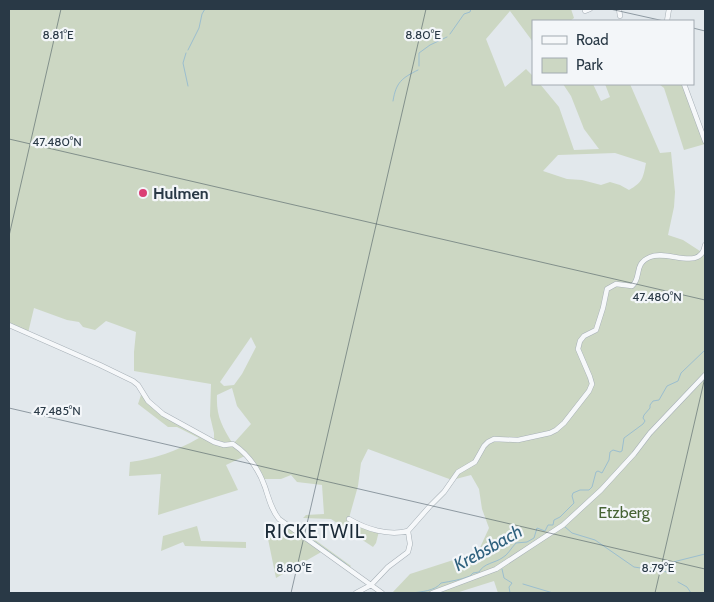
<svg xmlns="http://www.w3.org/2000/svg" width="714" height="602" viewBox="0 0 714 602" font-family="Cabin,sans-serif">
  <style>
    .green { fill: #ccd7c3; fill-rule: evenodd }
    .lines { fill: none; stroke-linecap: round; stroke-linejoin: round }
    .stream { stroke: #9bbecf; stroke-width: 1 }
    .minor-casing { stroke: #a7b0b7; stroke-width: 5.5 }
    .minor { stroke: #f6f8fa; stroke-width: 4.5 }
    .ticks { fill: none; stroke: #293946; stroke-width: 1; stroke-opacity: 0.45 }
    .poi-dot { fill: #db3e74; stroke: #f3f6f9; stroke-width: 2 }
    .labels { text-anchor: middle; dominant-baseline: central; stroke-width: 4.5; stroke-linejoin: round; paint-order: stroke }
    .poi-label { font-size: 16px; font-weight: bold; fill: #293946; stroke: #f3f6f9; text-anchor: start }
    .park-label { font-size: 16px; fill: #466334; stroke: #f3f6f9 }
    .water-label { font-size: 18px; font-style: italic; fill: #2f617e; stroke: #f3f6f9 }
    .quarter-label { font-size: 19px; letter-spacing: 1px; fill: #1b2a37; stroke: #f3f6f9 }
    .ticks-label { font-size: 12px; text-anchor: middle; fill: #293946; stroke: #f3f6f9; stroke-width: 4.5; stroke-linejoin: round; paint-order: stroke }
  </style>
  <rect width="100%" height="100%" fill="#e2e8ec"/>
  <path class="green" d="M 9,9 L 571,9 L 574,18 L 570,21 L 533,21 L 533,42 L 510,11 L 486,39 L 505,87 L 526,69 L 533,76 L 533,84 L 540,84 L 559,107 L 574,150 L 599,149 L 584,129 L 571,96 L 563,84 L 593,84 L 601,101 L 610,97 L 605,84 L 630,84 L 660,153 L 671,152 L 675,192 L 674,207 L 668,235 L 683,240 L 703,253 L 705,252 L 705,593 L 498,593 L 494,581 L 456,593 L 392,593 L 410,574 L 478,552 L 489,528 L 482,509 L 479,489 L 471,475 L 452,480 L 368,449 L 361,463 L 358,486 L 349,518 L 379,531 L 376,543 L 373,547 L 331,519 L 303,518 L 306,515 L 324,514 L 322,485 L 297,482 L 291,475 L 281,479 L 261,479 L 247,455 L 226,465 L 238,490 L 158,515 L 161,474 L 129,476 L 130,462 C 158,458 174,452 199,438 L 177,427 L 168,427 L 138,404 L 142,392 L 154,407 L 214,442 L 214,433 L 210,416 L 211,384 L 134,371 L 134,352 L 136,332 L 106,321 L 95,330 L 83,327 L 79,322 L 67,320 L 34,308 L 28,333 L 9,325 ZM 615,153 L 646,163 C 643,178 643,182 629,190 L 620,185 L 610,182 L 601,185 L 582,180 L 567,179 L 543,171 L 558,155 ZM 251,337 L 256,347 L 242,374 L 234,385 L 224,386 L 220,382 ZM 232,388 L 237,406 L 251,424 L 233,444 C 222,426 216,416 217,395 Z
    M 659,84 L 684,84 L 705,144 L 684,150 L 664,88 Z
    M 286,525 L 293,530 L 296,526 L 351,566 L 348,569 L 323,551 L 276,578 L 268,539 L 280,534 Z
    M 197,526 L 201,541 L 246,542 L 246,548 L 185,546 L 183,542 L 161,551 L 163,536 Z"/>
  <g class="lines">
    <path class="stream" d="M 450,34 L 464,14 L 470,12 L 471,9
      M 188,50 L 199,28 L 202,14 L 205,9
      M 186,53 L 183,63 L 188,86
      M 419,66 L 419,53 L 430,45 L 447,37
      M 393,101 C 396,82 402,78 418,70
      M 564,526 L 572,533 L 595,540 L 634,567 L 647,569 L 657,568 L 677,561 L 705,554
      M 301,532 L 346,564
      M 502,569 L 504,578 L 512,583 L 509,587 L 510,593
      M 658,569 L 669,573
      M 678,582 L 687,587 L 691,593
      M 523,584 L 553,593
      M 411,593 C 421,592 435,591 441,583 C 452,581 460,580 470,576 L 473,573 L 479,572 C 484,563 495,563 502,558 C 508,555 511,548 516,543 L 527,542 L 534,538 L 537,528 L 545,531 L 548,525 L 553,525 L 554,520 L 560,517 L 574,503 L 572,496 L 573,493 L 580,490 L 589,490 L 592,487 L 596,472 L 598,471 L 602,473 L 609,460 L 610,452 L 613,450 L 620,452 L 622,451 L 624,438 L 643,424 L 645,421 L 643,418 L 644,415 L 650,408 L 650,405 L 653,401 L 659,400 L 667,386 L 678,381 L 681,373 L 705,350"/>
    <g class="minor-casing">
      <path id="minor" d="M 619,9 L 620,16
        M 585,11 L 590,9
        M 667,21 L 669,9
        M 684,84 L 705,141
        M 9,325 L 100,365 L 133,381 L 138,385 L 148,401 L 163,414 L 214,442 L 224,445 L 233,444 C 248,454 259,470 265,487 C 269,499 271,509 279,519 L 382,593
        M 349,519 C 366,529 388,536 408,531
        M 408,531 L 430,506 L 444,492 L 458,472 L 475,462 L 484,446 L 488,442 L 494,439 L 518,440 L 550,433 L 556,430 L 564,423 L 589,391 L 592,384 L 590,377 L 578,349 L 580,341 L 584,336 L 596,330 L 603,308 L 607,289 L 616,284 L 632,286 C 642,278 633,264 650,257 C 667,249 701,272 705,245
        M 356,593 L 371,585 L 388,567 L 408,552 L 410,544 L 408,531
        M 432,593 L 496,569 L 563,525 L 601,490 L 634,454 L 650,433 L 705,375"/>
    </g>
    <use href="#minor" class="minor"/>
  </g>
  <path class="ticks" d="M 610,9 L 664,21M 693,28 L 705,31M 9,139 L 705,300M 9,236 L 61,9M 9,408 L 705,569M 291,593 L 426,9M 655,593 L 705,377"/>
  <circle class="poi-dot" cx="143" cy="193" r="5"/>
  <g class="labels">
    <g class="poi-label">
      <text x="153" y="193">Hulmen</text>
    </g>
    <g class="park-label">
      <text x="624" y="512">Etzberg</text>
    </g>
    <g class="water-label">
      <text transform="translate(488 548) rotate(-29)">Krebsbach</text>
    </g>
    <g class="quarter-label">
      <text x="315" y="531">RICKETWIL</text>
    </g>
  </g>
  <g class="ticks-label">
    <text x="58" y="39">8.81°E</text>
    <text x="423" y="39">8.80°E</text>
    <text x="57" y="146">47.480°N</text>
    <text x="657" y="301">47.480°N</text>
    <text x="57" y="415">47.485°N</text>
    <text x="294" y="572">8.80°E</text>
    <text x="658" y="572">8.79°E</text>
  </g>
  <rect width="714" height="602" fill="none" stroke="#293946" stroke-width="20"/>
  <rect x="532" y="20" width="162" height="65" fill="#f3f6f9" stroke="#a2aab1"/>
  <rect x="542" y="36" width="25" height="8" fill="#f6f8fa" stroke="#a2aab1"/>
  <text x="576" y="45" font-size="15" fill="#293946">Road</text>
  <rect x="542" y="58" width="25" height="15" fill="#ccd7c3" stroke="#a2aab1"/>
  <text x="576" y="70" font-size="15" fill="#293946">Park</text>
</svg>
